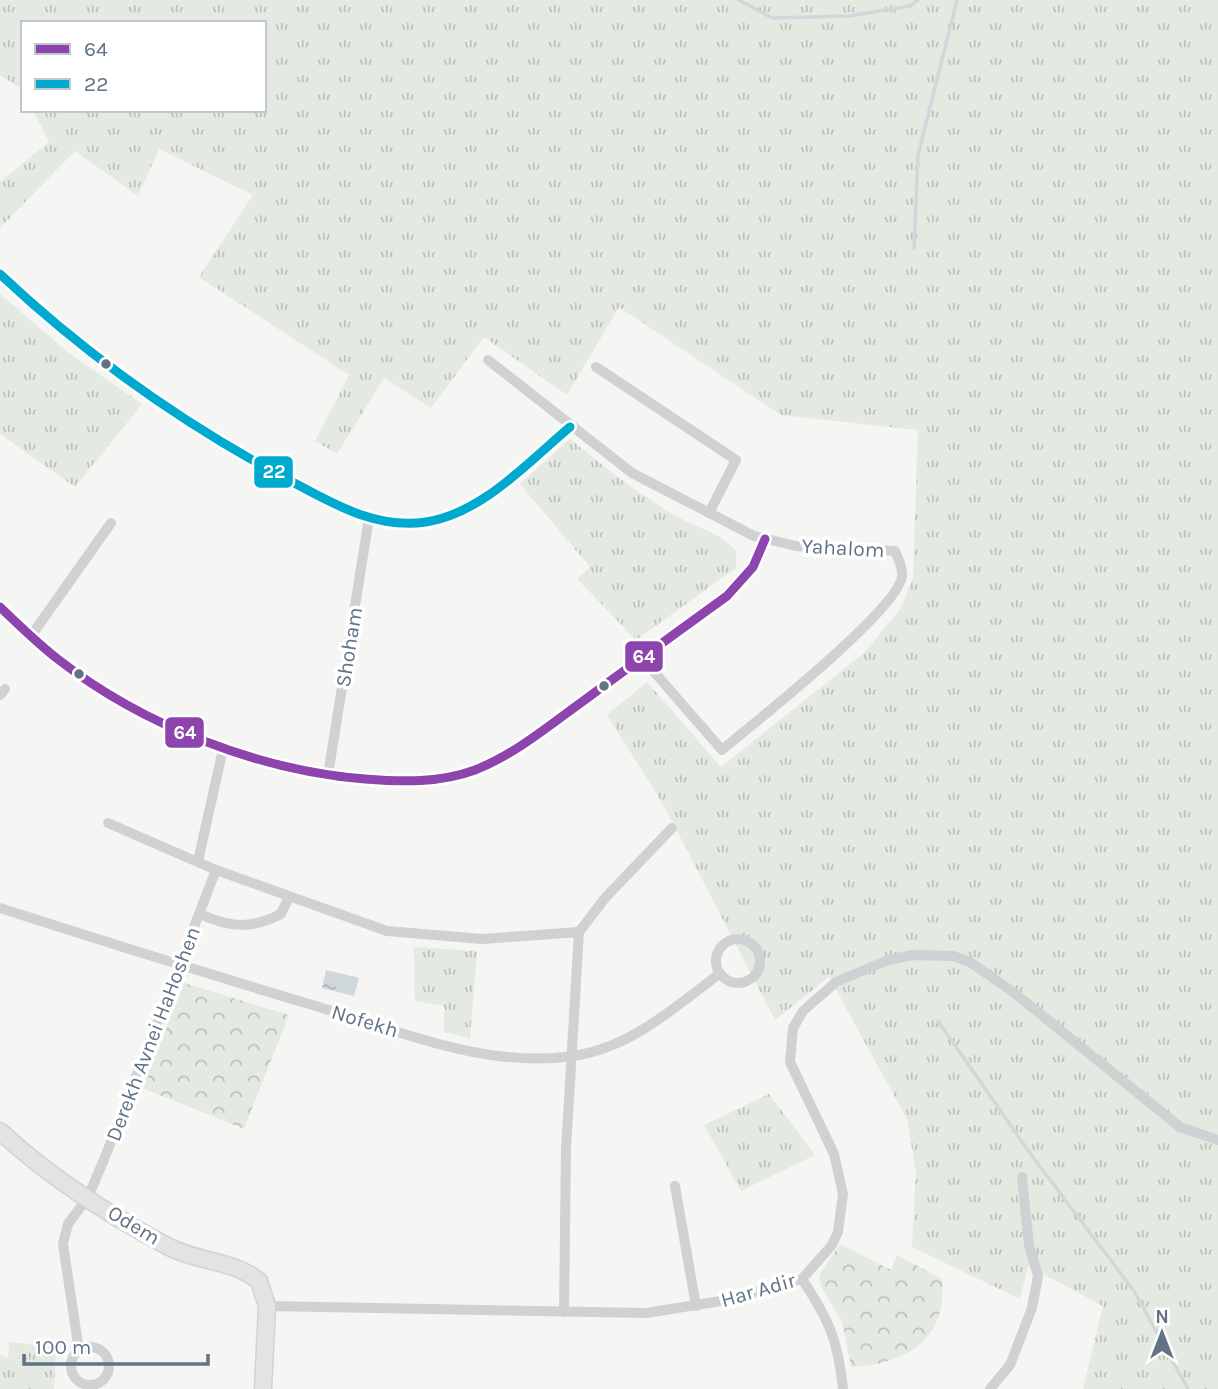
<svg xmlns="http://www.w3.org/2000/svg" width="1218" height="1389" viewBox="0 0 1218 1389" font-family="Karla,sans-serif">
<style>
.grass{fill:url(#grass-tufts)}
.park{fill:url(#park-crowns)}
.water{fill:url(#water-ripples)}
.lines{fill:none;stroke-linecap:round;stroke-linejoin:round}
.stream{stroke:#d1d8db;stroke-width:3.5}
.secondary-casing{stroke:#d1d3d4;stroke-width:19}
.street{stroke:#d0d1d2;stroke-width:10}
.secondary{stroke:#e2e3e4;stroke-width:16}
.bus-1-casing{stroke:#fff;stroke-width:14}
.bus-2-casing{stroke:#fff;stroke-width:14}
.bus-1{stroke:#8e44ad;stroke-width:9}
.bus-2{stroke:#00a9ce;stroke-width:9}
.bus-dot{fill:#627386;stroke:#fff;stroke-width:2.5}
.labels{text-anchor:middle;dominant-baseline:central;stroke-width:7;stroke-linejoin:round;paint-order:stroke}
.street-label{font-size:21px;fill:#627386;stroke:#fff}
.line-badge{stroke:#fff;stroke-width:2.5}
.badge-label{font-size:19px;text-anchor:middle;font-weight:bold;fill:#fff}
</style>
<defs>
<pattern id="grass-tufts" width="24" height="20" patternUnits="userSpaceOnUse" patternTransform="scale(1.75)"><rect width="24" height="20" fill="#e4e9e1"/><path d="M3 7l-1-3M5 7V3M7 7l1-3M15 17l-1-3M17 17v-4M19 17l1-3" fill="none" stroke="#bcc1bc"/></pattern>
<pattern id="park-crowns" width="20" height="18" patternUnits="userSpaceOnUse" patternTransform="scale(1.75)"><rect width="20" height="18" fill="#e4e9e1"/><path d="M2 6a3 3 0 1 1 6 0M12 15a3 3 0 1 1 6 0" fill="none" stroke="#bcc1bc"/></pattern>
<pattern id="water-ripples" width="26" height="14" patternUnits="userSpaceOnUse" patternTransform="scale(1.75)"><rect width="26" height="14" fill="#d1d8db"/><path d="M2 4q2-2 4 0t4 0M15 11q2-2 4 0t4 0" fill="none" stroke="#adb4b7"/></pattern>
</defs>
<rect width="100%" height="100%" fill="#f5f5f3"/>
<g class="grass">
<polygon points="0,0 1218,0 1218,1389 1083,1389 1103,1306 1028,1266 1020,1299 912,1247 916,1172 907,1119 829,977 775,1020 663,804 607,715 647,682 721,767 864,653 901,608 913,578 918,430 781,415 619,307 567,395 484,337 431,408 384,378 337,454 315,441 349,375 199,277 253,195 159,149 138,196 75,151 0,228 0,182 49,142 33,110 264,110 264,23 23,23 23,90 0,75"/>
<polygon points="0,294 69,353 142,404 75,487 0,434"/>
<path d="M570 439C603 466 635 491 671 513 693 527 719 531 736 551V568L636 640 577 579 590 567 520 484Z"/>
<polygon points="414,947 477,951 470,1038 444,1032 444,1006 415,1001"/>
<polygon points="769,1094 815,1155 741,1191 704,1125"/>
<polygon points="9,1342 56,1347 54,1389 0,1389 0,1355 8,1358"/>
</g>
<g class="park">
<polygon points="184,983 289,1015 244,1129 142,1088"/>
<path d="M840 1244 891 1270 897 1255 942 1279C948 1340 906 1364 851 1367L842 1321 822 1289 819 1276Z"/>
</g>
<polygon class="water" points="326,970 359,978 354,996 322,988"/>
<g class="lines">
<g class="stream">
<polyline points="739,0 772,18 849,16 910,6 918,0"/>
<polyline points="914,249 918,155 957,0"/>
<polyline points="938,1021 1032,1156 1134,1291 1188,1389"/>
</g>
<defs>
<path id="secondary" d="M0 1131C49 1177 109 1215 169 1247 198 1262 233 1260 259 1281L267 1306 263 1389"/>
</defs>
<use href="#secondary" class="secondary-casing"/>
<g class="street">
<path d="M0 274C86 355 179 421 283 477 329 501 373 530 426 522 483 513 528 462 570 427"/>
<path d="M488 360 632 473 754 536 796 546 895 551C898 558 903 568 902 576 899 609 754 723 722 750L642 658"/>
<polyline points="596,367 736,460 709,513"/>
<path d="M0 607C19 625 38 644 59 660 142 725 260 771 365 779 402 782 440 783 475 770 516 754 551 724 586 699 633 664 680 630 727 596L753 567 765 539"/>
<polyline points="31,636 111,523"/>
<polyline points="0,695 5,689"/>
<polyline points="328,775 369,518"/>
<polyline points="108,823 216,870 387,931 482,939 579,932"/>
<polyline points="198,861 223,749"/>
<path d="M0 908C106 942 212 975 319 1007 398 1031 488 1069 573 1056 630 1048 674 1008 719 974"/>
<path d="M200 914C230 928 252 929 281 914L289 897"/>
<circle cx="738" cy="961" r="22"/>
<polyline points="675,1186 696,1306"/>
<path d="M802 1279C829 1320 838 1340 843 1389"/>
<polyline points="267,1306 646,1313 727,1300 802,1279 832,1245 838,1232 843,1194 834,1154 790,1062 793,1028 803,1011 836,982 888,960 913,955 953,956 970,962 1013,992 1180,1127 1218,1140"/>
<polyline points="564,1312 566,1149 579,932 605,898 672,828"/>
<circle cx="90" cy="1366" r="19"/>
<polyline points="79,1351 63,1244 68,1224 88,1197 105,1157 216,870"/>
<polyline points="990,1389 1010,1365 1032,1308 1038,1276 1029,1245 1022,1177"/>
</g>
<use href="#secondary" class="secondary"/>
<defs>
<path id="bus-1" d="M0 607C19 625 38 644 59 660 142 725 260 771 365 779 402 782 440 783 475 770 516 754 551 724 586 699 633 664 680 630 727 596L753 567 765 539"/>
<path id="bus-2" d="M0 274C86 355 179 421 283 477 329 501 373 530 426 522 483 513 528 462 570 427"/>
</defs>
<use href="#bus-1" class="bus-1-casing"/>
<use href="#bus-2" class="bus-2-casing"/>
<use href="#bus-1" class="bus-1"/>
<use href="#bus-2" class="bus-2"/>
</g>
<g class="bus-dot">
<circle cx="106" cy="364" r="6"/>
<circle cx="79" cy="674" r="6"/>
<circle cx="604" cy="686" r="6"/>
</g>
<g class="labels">
<g class="street-label">
<text transform="translate(843 548) rotate(3)">Yahalom</text>
<text transform="translate(349 647) rotate(-81)">Shoham</text>
<text transform="translate(365 1021) rotate(17)">Nofekh</text>
<text transform="translate(153 1034) rotate(-69)">Derekh Avnei HaHoshen</text>
<text transform="translate(134 1225) rotate(31)">Odem</text>
<text transform="translate(758 1290) rotate(-16)">Har Adir</text>
</g>
</g>
<g class="line-badge">
<rect x="253" y="455" width="41" height="34" rx="7" fill="#00a9ce"/>
<rect x="624" y="640" width="40" height="33" rx="7" fill="#8e44ad"/>
<rect x="164" y="716" width="41" height="33" rx="7" fill="#8e44ad"/>
</g>
<g class="badge-label">
<text x="274" y="478">22</text>
<text x="644" y="663">64</text>
<text x="185" y="739">64</text>
</g>
<rect x="21" y="21" width="245" height="91" fill="#ffffff" stroke="#c0c7cf" stroke-width="2"/>
<rect x="35" y="44" width="35" height="10" fill="#8e44ad" stroke="#c0c7cf" stroke-width="2"/>
<text x="84" y="56" font-size="21" fill="#627386">64</text>
<rect x="35" y="79" width="35" height="10" fill="#00a9ce" stroke="#c0c7cf" stroke-width="2"/>
<text x="84" y="91" font-size="21" fill="#627386">22</text>
<g transform="translate(1162 1333)" stroke="#ffffff" stroke-width="5" paint-order="stroke">
<path d="M0-5L12 26L0 18L-12 26Z" fill="#627386"/>
<text y="-10" font-size="19" font-weight="bold" text-anchor="middle" fill="#627386">N</text>
</g>
<path d="M24 1354v10h184v-10" fill="none" stroke="#627386" stroke-width="3.5"/>
<text x="35" y="1354" font-size="21" fill="#627386" stroke="#ffffff" stroke-width="5" paint-order="stroke">100 m</text>
</svg>
